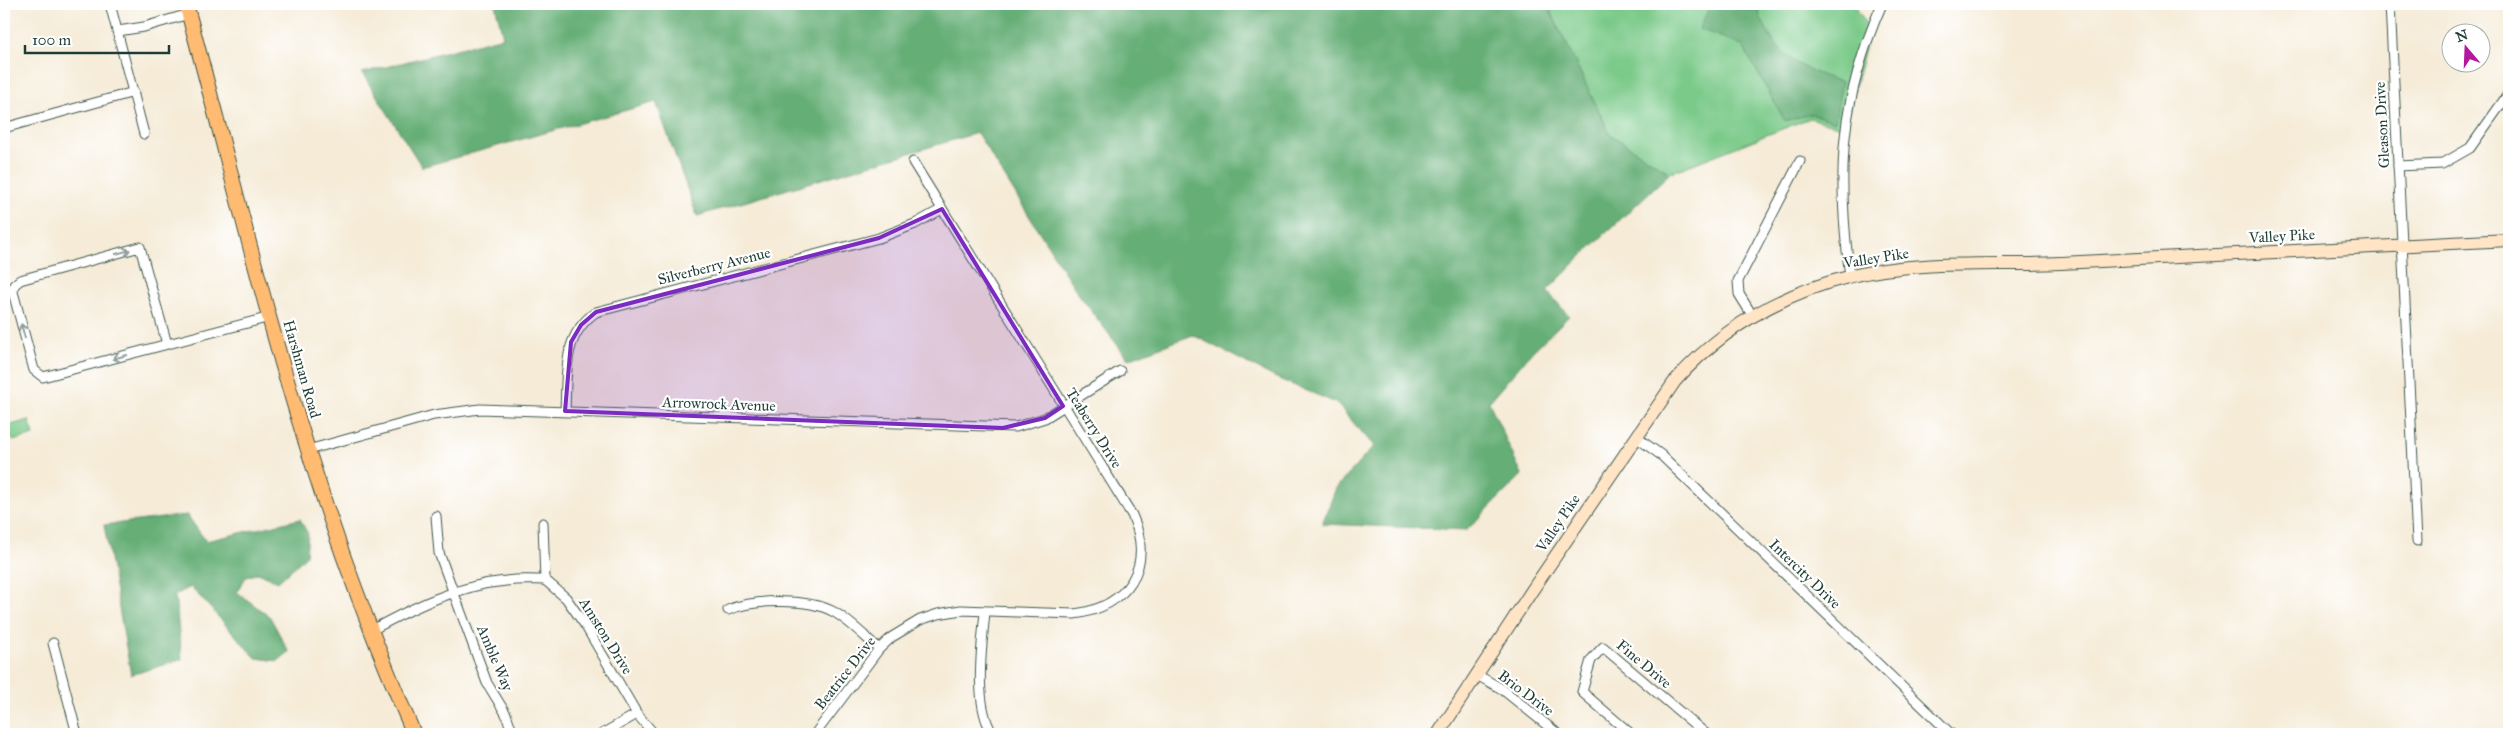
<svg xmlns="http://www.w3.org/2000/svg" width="2513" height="738" viewBox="0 0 2513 738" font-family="'IM FELL Great Primer',serif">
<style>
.green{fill:#7cca8a;stroke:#4e845f}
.forest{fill:#65ae76;stroke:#427655}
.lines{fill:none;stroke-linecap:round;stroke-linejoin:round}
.street-casing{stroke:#3f574c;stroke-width:11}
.secondary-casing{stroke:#3f574c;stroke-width:14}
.primary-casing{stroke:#3f574c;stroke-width:16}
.street{stroke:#fff;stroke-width:9}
.secondary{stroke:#ffe4c6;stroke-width:12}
.primary{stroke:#ffbb71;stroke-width:14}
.oneway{stroke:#8f9e9a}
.marked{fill:#7b2cbf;fill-opacity:0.2;stroke:#7b2cbf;stroke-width:4;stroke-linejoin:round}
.labels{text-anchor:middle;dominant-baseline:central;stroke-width:4.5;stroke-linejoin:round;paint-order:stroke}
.street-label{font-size:15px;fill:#1f3d34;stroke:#fff}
</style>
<rect width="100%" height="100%" fill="#fff"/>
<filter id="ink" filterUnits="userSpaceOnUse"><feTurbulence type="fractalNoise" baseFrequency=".02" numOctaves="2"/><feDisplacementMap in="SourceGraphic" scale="10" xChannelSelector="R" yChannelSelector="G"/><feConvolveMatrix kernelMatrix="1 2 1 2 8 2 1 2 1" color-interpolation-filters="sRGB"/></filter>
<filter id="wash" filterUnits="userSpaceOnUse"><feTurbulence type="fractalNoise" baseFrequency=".0096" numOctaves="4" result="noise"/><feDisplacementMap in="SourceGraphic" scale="20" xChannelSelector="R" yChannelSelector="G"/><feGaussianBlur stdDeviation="1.12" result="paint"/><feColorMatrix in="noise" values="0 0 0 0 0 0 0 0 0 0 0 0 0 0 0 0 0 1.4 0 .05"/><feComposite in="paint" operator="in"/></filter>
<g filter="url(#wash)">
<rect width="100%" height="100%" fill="#f5ebd7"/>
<g class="green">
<polygon points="1547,4 1854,4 1870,30 1844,128 1810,118 1670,173 1610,134"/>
<polygon points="29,420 34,435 13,441 8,426"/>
</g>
<g class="forest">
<polygon points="495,4 1547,4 1610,134 1670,173 1590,248 1547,291 1569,316 1532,352 1489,402 1522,475 1467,530 1322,524 1336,488 1374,446 1336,403 1274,377 1193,335 1128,359 1077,292 977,133 697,216 656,102 422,167 362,73 503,37"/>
<path d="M1711 4H1758C1758 12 1761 19 1765 26 1779 59 1809 72 1842 82L1835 122 1811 114 1785 121 1742 45 1699 29Z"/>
<polygon points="187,515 206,541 300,519 308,534 306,556 278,582 258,573 246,577 237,592 270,617 289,652 278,661 256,658 191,587 175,595 182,659 131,675 104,525"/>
</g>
</g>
<g filter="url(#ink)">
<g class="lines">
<defs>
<g id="street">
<polyline points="110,4 144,134"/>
<polyline points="2390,4 2417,541"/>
<polyline points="118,31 144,27 189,14"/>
<polyline points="4,128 134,92"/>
<polyline points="2398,166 2442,164 2470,148 2509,93"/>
<path d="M1850 276C1836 173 1840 100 1882 4"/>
<polyline points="1752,315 1739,294 1738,281 1800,161"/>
<polyline points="167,344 140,247 20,280 14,285 13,292 34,370 43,377 270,317"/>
<path d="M565 411C567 374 562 335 596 312L879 238 915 224 942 209"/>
<polyline points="1636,437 1661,455 1951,734"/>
<polyline points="308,450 434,415 480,409 1016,427 1045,418 1120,371"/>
<polyline points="436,516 439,553 487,683 506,714 513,734"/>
<polyline points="543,523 545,580 566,598 585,625 637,714 654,734"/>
<path d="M728 610C754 599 809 598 834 612 850 621 864 636 879 649"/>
<path d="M985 612C982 646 973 705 993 734"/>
<path d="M370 631C412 608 458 585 506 581 519 579 532 580 545 580"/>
<polyline points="53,643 77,734"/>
<polyline points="1477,675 1502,689 1558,734"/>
<polyline points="602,734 637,714"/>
<path d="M815 734 879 649 892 637 920 620 938 614 961 610 1074 614C1128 607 1155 566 1132 515L913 162"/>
<polyline points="1631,734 1582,692 1591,660 1603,647 1706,734"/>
</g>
<path id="secondary" d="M1438 734 1533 589 1675 381C1723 327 1782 293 1852 276 1916 260 1994 266 2061 263 2210 255 2360 248 2509 240"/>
<path id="primary" d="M186 4C229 160 266 321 316 475 344 563 377 649 414 734"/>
</defs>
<use href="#street" class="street-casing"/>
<use href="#secondary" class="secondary-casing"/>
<use href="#primary" class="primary-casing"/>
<use href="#street" class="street"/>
<use href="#secondary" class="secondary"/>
<use href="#primary" class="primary"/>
</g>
<defs><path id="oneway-shaft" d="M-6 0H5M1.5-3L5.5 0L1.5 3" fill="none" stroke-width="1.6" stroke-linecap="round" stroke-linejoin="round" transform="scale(1.25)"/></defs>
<g class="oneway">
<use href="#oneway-shaft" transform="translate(123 252) rotate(-15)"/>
<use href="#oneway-shaft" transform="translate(23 331) rotate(-105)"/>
<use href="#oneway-shaft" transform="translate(120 357) rotate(165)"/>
</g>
</g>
<path class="marked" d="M942 209 1063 406 1045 418 1003 428 565 411 571 342 581 325 596 312 879 238Z"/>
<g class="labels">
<g class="street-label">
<text transform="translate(2382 125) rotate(-93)">Gleason Drive</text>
<text transform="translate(2282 236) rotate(-3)">Valley Pike</text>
<text transform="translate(1876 258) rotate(-9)">Valley Pike</text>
<text transform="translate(714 266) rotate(-14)">Silverberry Avenue</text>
<text transform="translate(302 369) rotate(74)">Harshman Road</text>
<text transform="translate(719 404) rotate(2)">Arrowrock Avenue</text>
<text transform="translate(1094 428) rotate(58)">Teaberry Drive</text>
<text transform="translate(1558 523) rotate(-56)">Valley Pike</text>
<text transform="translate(1805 574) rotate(44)">Intercity Drive</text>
<text transform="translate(606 636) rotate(58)">Amston Drive</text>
<text transform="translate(495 658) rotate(67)">Amble Way</text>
<text transform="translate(1644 664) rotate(40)">Fine Drive</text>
<text transform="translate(845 673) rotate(-52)">Beatrice Drive</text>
<text transform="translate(1526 693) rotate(37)">Brio Drive</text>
</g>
</g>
<rect width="2513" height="738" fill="none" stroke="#fff" stroke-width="20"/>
<g transform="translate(2466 48) rotate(341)"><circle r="24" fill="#ffffff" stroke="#a5b1ae"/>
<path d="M0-4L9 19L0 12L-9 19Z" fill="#b5179e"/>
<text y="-8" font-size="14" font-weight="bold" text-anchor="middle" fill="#1f3d34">N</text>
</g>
<path d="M25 45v8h144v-8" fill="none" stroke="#1f3d34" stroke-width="2.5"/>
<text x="32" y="45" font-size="15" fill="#1f3d34" stroke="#ffffff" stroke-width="4" paint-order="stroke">100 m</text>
</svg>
